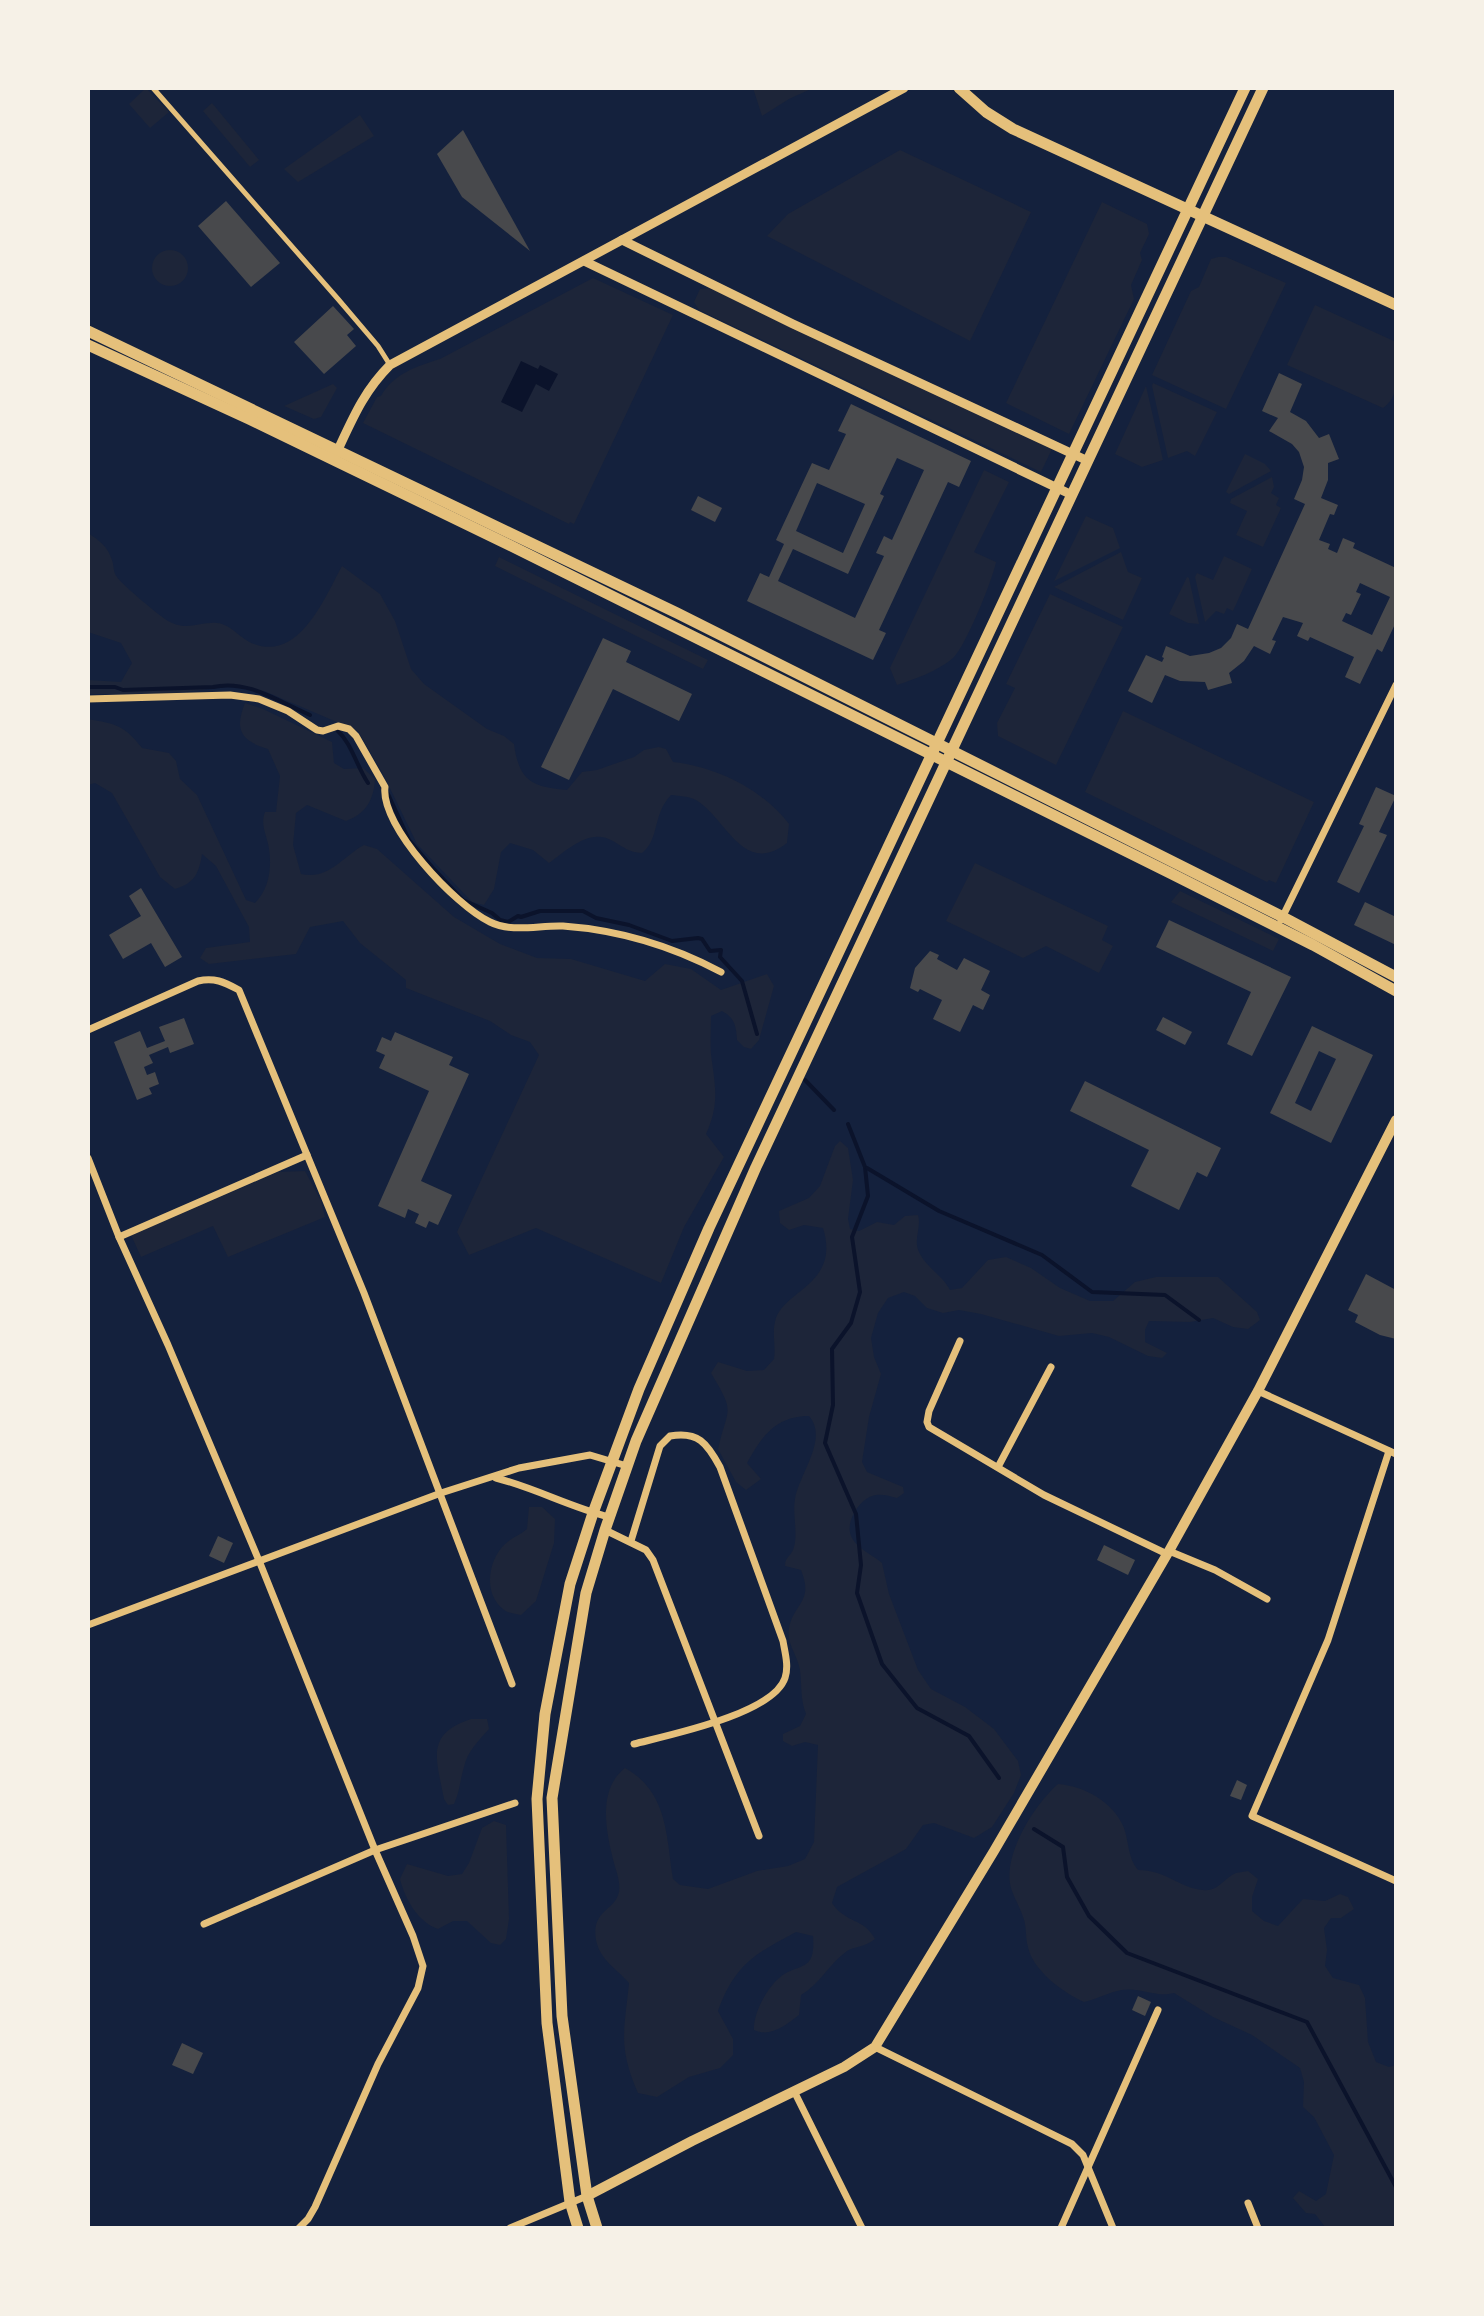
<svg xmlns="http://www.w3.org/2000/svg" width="1484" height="2316" viewBox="0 0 1484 2316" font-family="Lato,sans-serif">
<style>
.green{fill:#1d2539}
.water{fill:#0b132b}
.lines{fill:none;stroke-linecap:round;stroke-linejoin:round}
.stream{stroke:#0b132b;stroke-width:4}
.building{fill:#48494c;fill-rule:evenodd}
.pedestrian{stroke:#e5c07b;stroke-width:5}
.minor{stroke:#e5c07b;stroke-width:7}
.tertiary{stroke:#e5c07b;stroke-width:9}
.secondary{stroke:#e5c07b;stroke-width:10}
.primary{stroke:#e5c07b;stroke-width:11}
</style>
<rect width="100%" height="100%" fill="#14213d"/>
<g class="green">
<polygon points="146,88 169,112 150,128 129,104"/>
<polygon points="753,88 813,88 789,99 762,116"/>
<polygon points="212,103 259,160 250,167 203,111"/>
<polygon points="360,115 374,136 298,182 284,169"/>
<polygon points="900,150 1031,212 970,341 767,236 788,214"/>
<polygon points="1102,202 1147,224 1149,234 1140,253 1142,260 1131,285 1134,299 1069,434 1006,403"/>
<circle cx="170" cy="268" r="18"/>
<polygon points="1218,257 1226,257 1286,283 1226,409 1152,375 1191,291 1199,287 1211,259"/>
<path d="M593 278 673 315 574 524 570 522 569 524 363 423 377 397 381 396C393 374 417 366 440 359Z"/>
<polygon points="709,288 1052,449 1041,472 699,310 694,302 700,289"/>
<path d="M1315 305 1396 342C1396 364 1403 395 1383 408L1287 365Z"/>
<polygon points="1153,383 1217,412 1195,456 1187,451 1168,458 1152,386"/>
<polygon points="333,384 337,388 321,417 314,419 284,406"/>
<polygon points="1146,386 1163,460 1142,467 1115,454"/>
<polygon points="1245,454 1265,464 1271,471 1229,494 1226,492"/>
<path d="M984 470 1009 482 974 552 996 562C993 579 965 648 953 658 938 671 915 679 897 685L890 668Z"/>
<polygon points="1272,477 1274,487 1271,493 1279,498 1276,505 1281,508 1263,547 1236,535 1247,511 1230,503 1231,499"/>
<polygon points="1086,516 1113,528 1120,548 1054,581"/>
<path d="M88 533C99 540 108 547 112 560 114 565 113 573 117 577 122 585 160 616 168 621 173 624 181 626 186 626 196 626 207 622 217 623 231 624 240 639 254 644 300 661 325 597 342 566L380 594 395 621 411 669 424 684 487 729 504 736 514 744C519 781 532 787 567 790L582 772 597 770 634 757 644 750 659 747 666 749 673 762C717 767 762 789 789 824L787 843C743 877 727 819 696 800 689 796 679 796 671 795 652 815 660 839 642 853 628 852 625 848 613 841 590 827 567 850 549 863L533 850 510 843 501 852 494 889 484 905 472 902 417 844 383 774 358 731 264 691 231 686 169 694H88V680L121 682 132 663 121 643 88 632Z"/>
<polygon points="1121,552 1128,572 1142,578 1123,620 1054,587"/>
<polygon points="1224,556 1252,569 1233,611 1227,608 1224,614 1216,611 1205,622 1195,577 1197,573 1213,580"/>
<polygon points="499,557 708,660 703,669 495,566"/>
<polygon points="1187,577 1189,578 1199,624 1188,623 1169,614"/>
<polygon points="1050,594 1123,627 1056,765 998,736 997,723 1015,688 1006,684"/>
<path d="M245 703 263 709 332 742 334 763 344 769 363 768 375 779C374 799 366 814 346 821L307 805 296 813 293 845 301 874C329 880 342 857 364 845L377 849 454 917 500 944 537 958 571 959 645 981 665 964 691 969 721 990 767 974 774 986 759 1040 751 1049 744 1047 737 1040C736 1026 735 1018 722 1011L711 1016C711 1028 710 1041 711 1054 715 1086 720 1103 706 1134L724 1157 684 1227 661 1283 536 1228 469 1255 457 1232 539 1055 530 1042 511 1035 490 1021 406 988V980L360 943 343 921 310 927 296 954 209 964 200 958 206 948 250 942 249 927 216 866 202 854C199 873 195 883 175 889L160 877 112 793 95 783 88 785V719C116 724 124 725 142 748L169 753 176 761 180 779 197 795 246 900 255 903C269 889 272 868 269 849 267 835 260 826 265 812H276L280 776 268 749C241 741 234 730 245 703Z"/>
<polygon points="1123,711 1314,802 1276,883 1269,880 1267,882 1085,792"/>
<polygon points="975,863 1108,926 1102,940 1113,946 1099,973 1046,946 1023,958 946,921"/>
<polygon points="1180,891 1279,939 1273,951 1171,902"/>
<path d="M840 1141 848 1148 853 1180 848 1219 850 1229 859 1231 877 1222 894 1225 905 1216 918 1215C922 1228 912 1241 920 1254 927 1268 942 1275 950 1290L962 1288 988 1260 1006 1257 1031 1268 1060 1288 1090 1301H1113L1135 1282 1156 1277H1218L1257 1312 1260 1320 1248 1329 1233 1327 1213 1318 1190 1322 1149 1321 1145 1330V1342L1167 1353 1162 1358 1148 1356 1109 1337 1092 1333 1059 1336 981 1314 959 1310 943 1313 927 1308 915 1296 904 1292 888 1298 878 1313 871 1338 874 1357 881 1374 869 1417 862 1462 867 1472 903 1487 904 1493 897 1498C889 1496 880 1493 872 1496 858 1501 844 1524 852 1538 857 1548 874 1556 882 1563L889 1594 918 1670 931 1689 965 1707 994 1729 1018 1761 1021 1775 1014 1793 992 1827 974 1838 934 1823 923 1825 906 1849 837 1887 832 1903C845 1923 864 1918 875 1939 863 1948 855 1946 847 1951 829 1964 820 1984 801 1995L799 2015C786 2025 770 2038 754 2030 753 2014 766 1990 778 1979 798 1961 816 1975 813 1936L796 1932C755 1954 735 1964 718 2011L733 2039V2055L720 2068 689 2077 657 2097 638 2093C618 2046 624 2033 629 1983 616 1968 600 1960 596 1940 591 1910 615 1911 619 1892 621 1880 614 1866 612 1855 605 1826 599 1788 625 1768 668 1792 666 1835 673 1879L680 1885 708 1889 757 1871 788 1866 805 1859 814 1842 818 1745 805 1742 792 1746 783 1741V1734L800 1726 806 1714C800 1698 802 1686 800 1670 798 1656 786 1643 789 1628 794 1603 814 1602 801 1570L785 1566C785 1557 790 1557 793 1550 799 1535 792 1514 795 1499 799 1474 829 1439 809 1416 776 1416 762 1436 747 1463L761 1479 746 1490 736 1482 718 1449C728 1405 736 1415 711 1373L718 1362 747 1371 764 1370 774 1359C776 1347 772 1333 775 1322 781 1290 841 1286 823 1228L804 1225 789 1230 780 1223 779 1211 809 1198 820 1186 835 1146Z"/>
<polygon points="305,1171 321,1201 325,1217 228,1257 213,1226 141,1257 131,1235 278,1172"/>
<path d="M529 1507H542L555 1519 554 1543 536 1601 521 1615C516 1614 507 1613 503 1609 483 1593 488 1560 505 1544 511 1538 520 1535 527 1529Z"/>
<path d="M471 1719H487L489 1729C479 1740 467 1752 464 1767 460 1780 460 1791 454 1804L448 1805 444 1799C437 1761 424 1734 471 1719Z"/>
<path d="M1058 1784C1084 1786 1114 1802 1124 1828 1129 1842 1128 1859 1138 1870 1166 1870 1179 1888 1203 1890 1218 1892 1224 1878 1236 1873 1240 1872 1244 1872 1248 1871L1258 1879 1252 1897V1911L1264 1921 1278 1926 1303 1899 1325 1901 1340 1894 1348 1897 1354 1909 1341 1918H1331L1324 1928 1327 1950 1325 1966 1333 1978 1359 1985 1365 1998 1368 2042 1376 2062 1389 2067 1396 2065V2228H1326L1315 2214 1306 2213 1293 2198 1299 2191 1316 2201 1326 2194 1334 2155 1314 2117 1303 2107 1304 2082 1300 2068 1252 2035 1213 2017 1174 1993C1157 1998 1140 1987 1122 1990 1109 1992 1097 1999 1084 2002 1064 1993 1033 1971 1028 1947 1025 1937 1027 1926 1023 1917 1020 1907 1014 1898 1011 1888 1002 1856 1034 1805 1058 1784Z"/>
<path d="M494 1821 506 1825 509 1919 506 1939 500 1945 491 1943 467 1921H453L438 1929C418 1922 405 1899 400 1879L407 1864 448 1876 462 1874 469 1863 482 1828Z"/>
</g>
<polygon class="water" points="521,361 538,369 540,365 558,374 549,391 536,384 522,412 501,402"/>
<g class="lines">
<g class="stream">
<path d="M88 687H115L123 690 213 687C248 679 279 702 310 715"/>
<path d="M337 730C352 744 356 765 368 783"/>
<polyline points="388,794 409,840 433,868 463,900 492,913 500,920 508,922 518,916 521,917 540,911 583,911 596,918 629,925 672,941 698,938 702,939 710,951 721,950 720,957 742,981 757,1034"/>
<polyline points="805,1080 834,1110"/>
<polyline points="848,1124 865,1167 868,1196 852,1237 860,1292 851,1323 832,1349 833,1405 825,1443 856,1514 861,1565 857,1593 882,1664 917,1708 969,1736 999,1778"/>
<polyline points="867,1168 939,1211 1042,1255 1092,1292 1165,1295 1199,1320"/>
<polyline points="1034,1829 1063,1847 1067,1877 1089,1916 1127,1953 1307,2022 1396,2187"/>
</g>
</g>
<g class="building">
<polygon points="463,130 530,251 462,197 437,154"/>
<polygon points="226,201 280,263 251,287 198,226"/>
<polygon points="333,306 354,329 347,335 356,346 324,374 294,342"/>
<path d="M1279 373 1302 384 1290 412 1306 421 1319 438 1329 434 1339 459 1328 463V480L1321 498 1338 505 1334 515 1330 514 1319 540 1330 544 1328 549 1337 553 1343 538 1355 543 1353 548 1396 568V622L1382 652 1377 649 1360 684 1345 677 1354 657 1310 637 1308 641 1297 636 1303 623 1283 617 1272 640 1276 641 1270 654 1254 646 1244 661 1229 673 1232 683 1208 690 1205 682 1180 681 1165 675 1152 703 1128 691 1146 655 1162 662 1164 658 1162 657 1166 646 1190 656 1209 653 1221 648 1231 638 1237 624 1248 629 1305 504 1294 499 1302 480 1304 467 1299 452 1292 444 1269 431 1278 418 1262 411ZM1360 583 1390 597 1372 635 1342 621 1346 613 1351 615 1361 594 1356 592Z"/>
<path d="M851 404 971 461 959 487 948 482 879 630 886 633 873 660 747 601 760 573 769 577 784 544 776 540 812 463 829 470 846 434 838 431ZM897 458 924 470 892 540 884 536 876 553 884 556 855 618 778 581 793 549 848 574 884 496 880 494ZM817 483 865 504 843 553 796 531Z"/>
<polygon points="698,496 722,508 715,522 691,510"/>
<polygon points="603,638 631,651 626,662 692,694 679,721 613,689 569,780 541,767"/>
<polygon points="1376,787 1396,796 1379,832 1387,835 1359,893 1337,882 1364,826 1359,824"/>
<polygon points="141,888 182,957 165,967 151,943 123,959 109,935 141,916 129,896"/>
<polygon points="1365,902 1396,917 1396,945 1354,925"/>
<polygon points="1169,920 1291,977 1252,1056 1227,1044 1251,992 1156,947"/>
<polygon points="930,951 939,955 937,959 957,970 964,958 990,971 981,990 990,995 983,1010 973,1005 960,1032 933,1019 942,1000 920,989 918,992 910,988 915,968"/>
<polygon points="1163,1017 1192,1032 1185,1045 1156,1030"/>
<polygon points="184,1018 194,1044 170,1053 168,1047 149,1055 153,1063 144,1067 147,1075 155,1072 159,1084 149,1088 152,1094 137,1100 114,1042 140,1031 147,1048 165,1041 159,1027"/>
<path d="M1312 1026 1373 1055 1331 1143 1270 1113ZM1319 1051 1336 1059 1311 1111 1295 1103Z"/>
<polygon points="395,1032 453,1057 449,1065 469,1074 421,1181 452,1195 438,1225 429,1221 426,1228 415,1223 419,1214 408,1209 405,1218 378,1206 429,1091 379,1068 385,1055 376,1051 382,1037 391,1041"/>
<polygon points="1085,1081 1221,1148 1207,1177 1197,1172 1179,1210 1131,1186 1149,1150 1070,1111"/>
<polygon points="1366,1274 1396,1290 1396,1339 1380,1335 1355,1322 1358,1315 1348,1310"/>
<polygon points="218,1536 233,1543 224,1563 209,1556"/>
<polygon points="1104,1545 1135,1560 1128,1575 1097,1560"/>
<polygon points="1237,1780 1247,1785 1241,1800 1230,1796"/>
<polygon points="1138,1996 1151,2002 1145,2016 1132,2010"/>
<polygon points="182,2043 203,2053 193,2074 172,2065"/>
</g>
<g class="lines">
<polyline class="pedestrian" points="153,88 338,299 378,346 390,365"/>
<g class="minor">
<path d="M88 699 230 695 259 699 288 711 317 730 323 731 338 726 349 729 356 736 385 787C380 826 456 906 490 922 512 933 539 925 563 926 618 930 672 946 721 972"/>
<polyline points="1281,920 1396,685"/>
<path d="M88 1030 198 981C214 977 224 982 239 990L364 1293 512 1684"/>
<polyline points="88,1158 119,1237 168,1345 260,1563 375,1850 413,1936 423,1966 418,1988 378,2064 315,2207 308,2219 299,2228"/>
<polyline points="119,1237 307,1155"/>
<polyline points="960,1341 929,1411 927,1422 929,1427 1044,1495 1167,1554"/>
<polyline points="1258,1391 1396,1454"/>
<polyline points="1389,1451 1328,1640 1252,1816 1396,1881"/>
<polyline points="998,1467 1051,1367"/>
<path d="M496 1478C535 1488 570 1507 609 1517"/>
<polyline points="605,1530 646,1550 653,1560 759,1836"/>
<path d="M631 1541 660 1446 670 1436C698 1431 707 1443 720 1467L783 1641C785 1653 789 1666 785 1678 773 1714 669 1735 634 1744"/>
<polyline points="1169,1551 1215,1570 1267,1599"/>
<polyline points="88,1625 441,1493 519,1468 590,1455 627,1466"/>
<polyline points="204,1924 375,1850 515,1803"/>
<polyline points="875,2047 1072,2144 1083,2155 1113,2228"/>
<polyline points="794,2091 862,2228"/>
<polyline points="1248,2203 1258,2228"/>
<polyline points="510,2228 587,2196"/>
<polyline points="1061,2228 1158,2010"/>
</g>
<g class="tertiary">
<polyline points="622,240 793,324 1088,461"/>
<polyline points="584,261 1072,495"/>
<path d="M336 454C352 420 363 392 390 365L904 88"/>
</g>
<polyline class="secondary" points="587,2196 692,2141 844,2067 875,2047 994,1851 1169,1551 1258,1391 1396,1120"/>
<g class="primary">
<polyline points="959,88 986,112 1013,129 1396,305"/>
<polyline points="88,331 677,613 1283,917 1396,977"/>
<polyline points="88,345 249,419 501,541 1170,873 1313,945 1396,991"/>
<polyline points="578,2228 570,2202 547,2023 537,1799 545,1714 570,1584 593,1513 639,1389 709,1228 1245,88"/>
<polyline points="597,2228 587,2196 562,2016 552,1798 586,1593 605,1530 636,1441 756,1167 1263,88"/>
</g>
</g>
<rect width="1484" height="2316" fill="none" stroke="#f6f1e7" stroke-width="180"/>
</svg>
